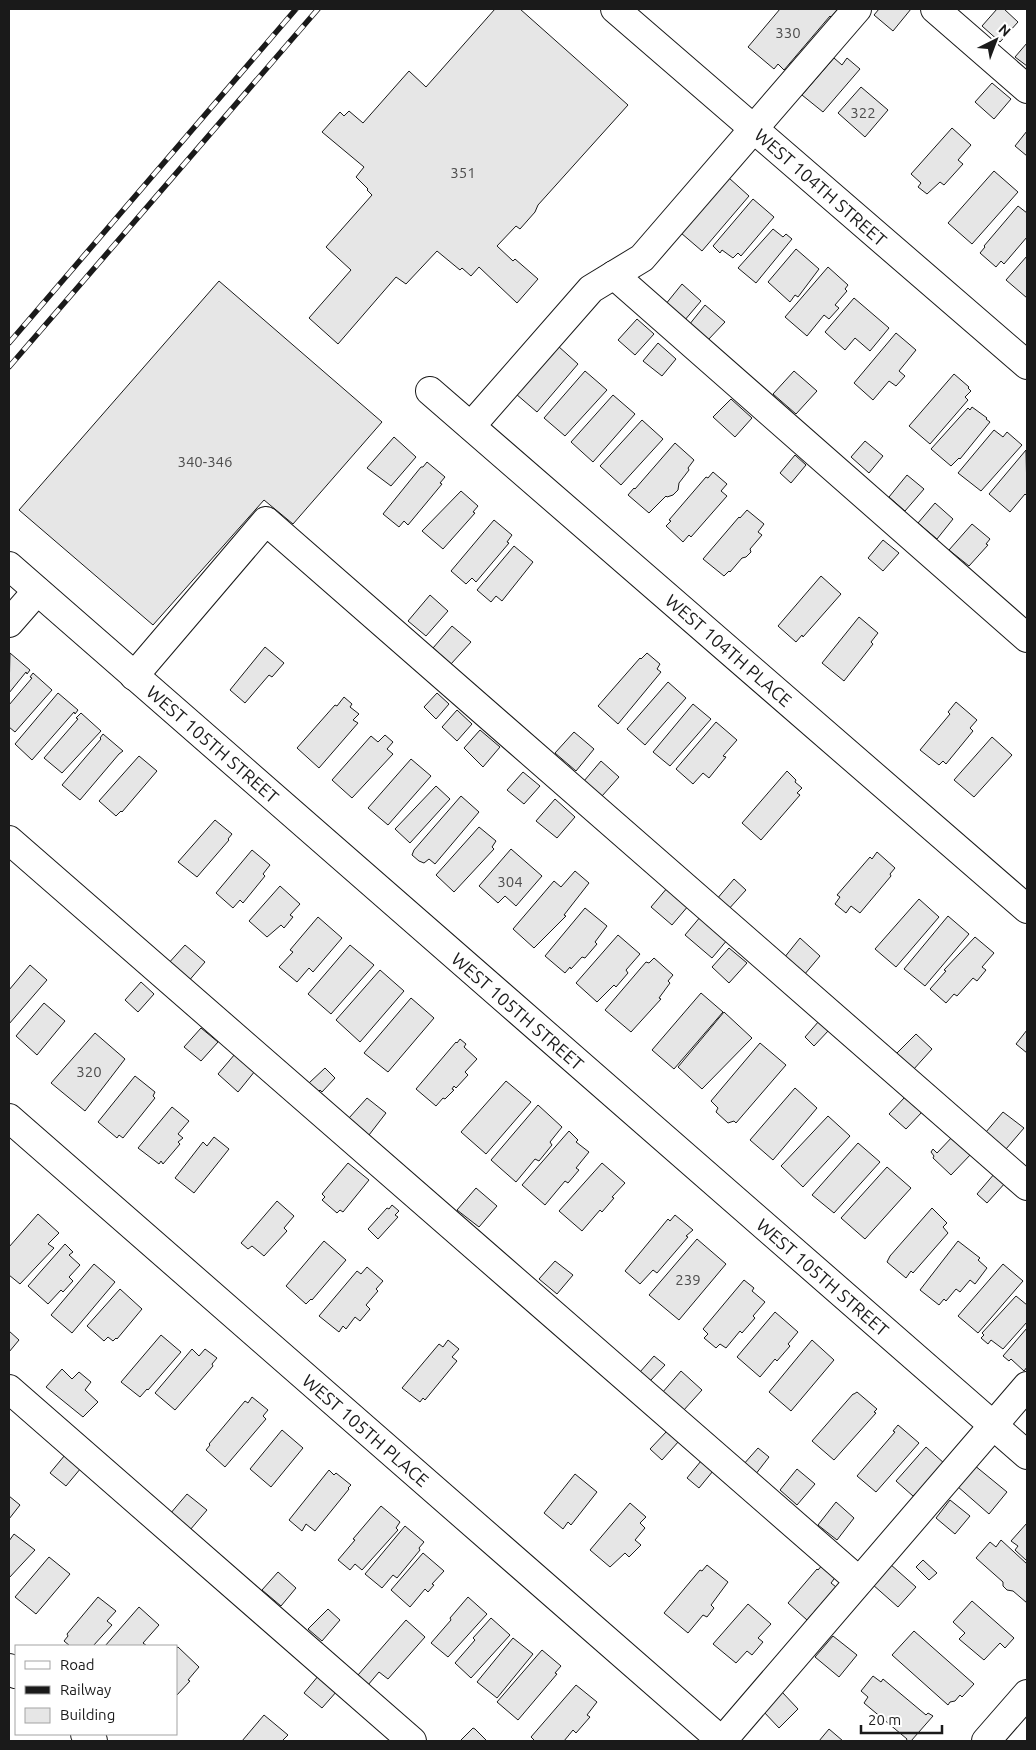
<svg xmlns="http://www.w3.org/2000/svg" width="1036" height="1750" viewBox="0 0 1036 1750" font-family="Ubuntu,sans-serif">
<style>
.building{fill:#e6e6e6;stroke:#1a1a1a}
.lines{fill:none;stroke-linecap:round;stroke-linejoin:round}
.minor-casing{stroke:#1a1a1a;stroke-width:30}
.minor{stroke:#fff;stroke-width:28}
.rail-casing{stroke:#1a1a1a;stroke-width:5.5}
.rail{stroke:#fff;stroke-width:4;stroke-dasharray:11;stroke-linecap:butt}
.labels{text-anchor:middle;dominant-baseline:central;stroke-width:4;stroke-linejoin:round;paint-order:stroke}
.number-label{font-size:15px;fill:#4d4d4d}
.street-label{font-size:18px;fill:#1a1a1a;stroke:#fff}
</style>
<rect width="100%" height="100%" fill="#fff"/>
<g class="building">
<polygon points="495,9 520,9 628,105 538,205 535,212 520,229 516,226 497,246 513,261 515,259 538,279 517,303 479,267 471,276 462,268 460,270 437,251 406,284 396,277 338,344 309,318 351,270 326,247 372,195 367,190 368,189 356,177 364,167 322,132 340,112 344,116 349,111 363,123 409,71 426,87"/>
<polygon points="780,9 838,9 831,17 830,16 784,70 778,64 774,69 748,47"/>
<polygon points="879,9 911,9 893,31 874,15"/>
<polygon points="997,9 1004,9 1018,22 1000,42 982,26"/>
<polygon points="1027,43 1027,66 1015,57"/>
<polygon points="834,58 842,65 847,58 860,69 823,112 802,95"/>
<polygon points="992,83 1011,99 994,119 975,102"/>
<polygon points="861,87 888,110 865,137 838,113"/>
<polygon points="952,128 971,145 958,160 963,164 944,185 940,182 927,194 918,187 921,183 911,174"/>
<polygon points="1027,131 1027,156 1015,146"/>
<polygon points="994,171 1018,192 972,244 948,223"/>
<polygon points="729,178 749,196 702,251 681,233"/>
<polygon points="753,199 774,217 741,256 738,253 733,258 722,250 720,253 713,246"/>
<polygon points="1018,206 1027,213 1027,237 1004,264 1001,261 996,267 980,253 985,247 984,246"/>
<polygon points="773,229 783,237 786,234 792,239 756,283 738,268"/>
<polygon points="796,249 819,269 798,297 795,295 790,302 768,282"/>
<polygon points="1027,256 1027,298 1006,280"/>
<polygon points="828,267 848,285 845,289 847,291 835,305 839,308 829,319 824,315 807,336 785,317"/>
<polygon points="219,281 382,422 293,524 264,500 153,625 19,510"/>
<polygon points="682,284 701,301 684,321 665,305"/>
<polygon points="854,298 889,328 870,351 855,338 845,350 825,332"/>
<polygon points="705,305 725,322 707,341 689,325"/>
<polygon points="637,319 654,334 635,355 618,340"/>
<polygon points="896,333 916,350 899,371 905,376 896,386 889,381 873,400 854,383"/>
<polygon points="658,343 676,359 662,376 643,361"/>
<polygon points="558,346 578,364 537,412 516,394"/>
<polygon points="585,371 607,390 565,436 544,418"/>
<polygon points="794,371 817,391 796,414 773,394"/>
<polygon points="954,374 969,387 968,388 971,391 965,397 968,400 930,444 909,426"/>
<polygon points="613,395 635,414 593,462 571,442"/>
<polygon points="731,399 752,418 735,437 713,417"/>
<polygon points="972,407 987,418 986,419 990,422 960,459 959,458 951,466 931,449 968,408 970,410"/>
<polygon points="642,420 663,439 621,485 600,466"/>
<polygon points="994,430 1003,437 1007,432 1022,445 981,491 958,473"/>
<polygon points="394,437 416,457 391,486 367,468"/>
<polygon points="865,441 883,456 869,473 851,457"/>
<polygon points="675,443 694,460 688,468 689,470 679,483 678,490 673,495 667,497 666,496 649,513 628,495 634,488 635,489"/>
<polygon points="1026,450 1027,496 1025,494 1010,512 989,494"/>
<polygon points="795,455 806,465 791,483 780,473"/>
<polygon points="427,462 445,477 440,483 442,484 408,525 404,521 399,527 383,514 421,467 423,467"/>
<polygon points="713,472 727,484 721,491 727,496 691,537 689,535 683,542 666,526 671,521 669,520 706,477 708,478"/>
<polygon points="907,475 924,489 905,511 889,497"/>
<polygon points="461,491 478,506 473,512 475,513 443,549 422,531"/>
<polygon points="935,503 953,519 937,539 918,523"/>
<polygon points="747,510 764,524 758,532 762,535 750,549 751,552 746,557 742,558 730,572 729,571 724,576 703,559 739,517 740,518"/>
<polygon points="494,520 512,535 507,542 509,543 476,582 472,578 466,584 451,571"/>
<polygon points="972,524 990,539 986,544 988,545 969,566 949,550"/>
<polygon points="883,540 899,553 883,571 868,558"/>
<polygon points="514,546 533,562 502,601 496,596 491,602 477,590"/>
<polygon points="821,576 841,594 803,637 802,635 796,642 778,626"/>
<polygon points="430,595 448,611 426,636 408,621"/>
<polygon points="859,617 878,633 871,642 873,644 844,681 822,663"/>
<polygon points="452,626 471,642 451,664 433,648"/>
<polygon points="265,647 284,663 272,677 269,675 245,703 230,690"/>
<polygon points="10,653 30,670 27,674 26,672 9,693"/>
<polygon points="647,653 660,664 657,669 661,672 618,724 598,706 640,658 641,659"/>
<polygon points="33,673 52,690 15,732 9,727 9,705 32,678 30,677"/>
<polygon points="668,682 686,698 645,745 627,729"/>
<polygon points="58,693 78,710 75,714 74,712 32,760 15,744"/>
<polygon points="437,693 449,704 436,719 424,707"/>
<polygon points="344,697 352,704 350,707 359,714 353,720 358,723 319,768 297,748 335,705 337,706"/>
<polygon points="956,702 977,720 970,728 973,731 946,764 943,761 939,765 920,750 950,714 948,712"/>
<polygon points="693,704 711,719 670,766 653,752"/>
<polygon points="457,710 472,724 457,741 442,727"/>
<polygon points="81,713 101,731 62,773 44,758 78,719 76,718"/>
<polygon points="716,722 737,740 723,756 726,757 709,778 703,773 693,784 676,769"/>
<polygon points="480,730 500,747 483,767 464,748"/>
<polygon points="574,732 594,749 576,771 555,753"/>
<polygon points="103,734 123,751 119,754 80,800 62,785 101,739 100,738"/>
<polygon points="385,735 393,742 387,749 393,754 352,798 332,780 371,736 378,742"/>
<polygon points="992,737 1012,755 974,797 954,780"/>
<polygon points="139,756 157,771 122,812 121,811 116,816 99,801"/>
<polygon points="411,759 431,776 388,825 368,808"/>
<polygon points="601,761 619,777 602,796 584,781"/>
<polygon points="787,771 796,780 795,782 802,788 797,793 800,795 761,840 742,823"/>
<polygon points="523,772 540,786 524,804 507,790"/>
<polygon points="436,786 450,799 410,843 395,829"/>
<polygon points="461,796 479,812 435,864 429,859 424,863 419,861 412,855 414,850"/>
<polygon points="555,799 575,817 557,838 536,821"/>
<polygon points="215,820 232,834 228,839 229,840 197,877 178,862"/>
<polygon points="479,827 496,841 492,847 494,849 454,892 436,875"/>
<polygon points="511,849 542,876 516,906 505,896 498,903 479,886"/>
<polygon points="252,850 270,865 263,874 265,876 243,903 240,900 233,908 216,893"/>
<polygon points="877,852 895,868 890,874 891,876 860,913 851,906 846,913 835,904 840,897 837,895 870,857 872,859"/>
<polygon points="575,871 589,883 564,915 566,916 534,948 513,929 554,881 561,887"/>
<polygon points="734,879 746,890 727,911 716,900"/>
<polygon points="280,886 300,904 290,915 293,917 284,928 281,925 267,937 249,921"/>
<polygon points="668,887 689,905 672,925 651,907"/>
<polygon points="919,899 939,917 896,967 875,949"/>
<polygon points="585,908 607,926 595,942 597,944 585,958 582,957 571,969 570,967 565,973 545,956"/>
<polygon points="701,916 728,939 712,958 685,935"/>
<polygon points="948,916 969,934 925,986 904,969"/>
<polygon points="318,917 342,938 313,972 309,968 297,982 279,967 293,952 290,950"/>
<polygon points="618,935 640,954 626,970 628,973 616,987 614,985 597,1002 576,983"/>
<polygon points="975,937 994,953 982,967 986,970 977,981 973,978 957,996 954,994 946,1003 930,989 946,971 944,970"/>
<polygon points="800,938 820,956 804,975 784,958"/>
<polygon points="185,945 205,962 187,983 167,965"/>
<polygon points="350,945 374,965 331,1014 308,994"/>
<polygon points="729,948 747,963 729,983 712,967"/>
<polygon points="654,958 673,975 668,981 670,983 659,998 661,999 631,1032 605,1010 646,962 649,963"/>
<polygon points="30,965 47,980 9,1024 9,990"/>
<polygon points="380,970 404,991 360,1042 336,1020"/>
<polygon points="141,982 154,994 138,1012 125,1000"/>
<polygon points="701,993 723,1012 674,1069 652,1050"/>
<polygon points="411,998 434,1018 388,1072 364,1053"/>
<polygon points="44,1003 65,1021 37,1055 16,1036"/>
<polygon points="724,1012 752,1038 702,1089 678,1067"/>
<polygon points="819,1021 829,1030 814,1046 805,1037"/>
<polygon points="201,1028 218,1042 201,1061 184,1047"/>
<polygon points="1027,1030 1027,1053 1016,1044"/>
<polygon points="95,1033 125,1059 85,1111 51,1083"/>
<polygon points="916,1034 932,1049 913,1070 895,1055"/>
<polygon points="460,1039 466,1044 464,1047 477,1059 465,1072 468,1075 456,1088 454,1086 452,1089 454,1090 445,1099 443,1098 436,1106 416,1089 456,1042 457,1043"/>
<polygon points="760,1043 786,1065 736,1123 734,1121 728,1123 716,1112 718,1108 711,1101"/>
<polygon points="235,1054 255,1071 238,1092 218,1074"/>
<polygon points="325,1068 335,1078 322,1092 320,1090 318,1092 309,1083"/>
<polygon points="135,1076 155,1092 153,1096 155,1098 123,1138 119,1135 117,1138 98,1122"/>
<polygon points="506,1081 531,1102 486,1154 461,1132"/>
<polygon points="795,1088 817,1108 773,1160 750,1140"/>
<polygon points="905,1097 922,1112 906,1129 889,1114"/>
<polygon points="367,1098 386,1113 369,1135 349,1118"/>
<polygon points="538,1105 562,1127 550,1142 552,1145 539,1161 535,1159 516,1182 491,1160"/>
<polygon points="172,1107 189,1121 178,1134 183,1138 178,1142 180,1144 163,1164 161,1161 159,1164 138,1148"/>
<polygon points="1003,1112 1024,1128 1006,1149 986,1132"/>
<polygon points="828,1116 850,1136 803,1187 781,1166"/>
<polygon points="569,1131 578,1140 576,1142 589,1152 576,1168 579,1170 568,1183 565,1181 545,1205 522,1185"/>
<polygon points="954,1135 972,1153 951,1175 933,1158 934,1156 931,1152 933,1149 937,1153"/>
<polygon points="214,1137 229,1149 194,1193 175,1178 203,1142 207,1146"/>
<polygon points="858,1143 880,1162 834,1213 812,1195"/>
<polygon points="348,1163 369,1180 343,1212 340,1210 337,1213 322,1200 325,1197 322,1194"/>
<polygon points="602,1163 625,1183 612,1197 614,1198 602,1212 600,1210 582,1231 559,1211"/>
<polygon points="887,1167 911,1188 865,1239 841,1218"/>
<polygon points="995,1173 1006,1182 987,1203 977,1194"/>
<polygon points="476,1188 497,1206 479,1227 457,1210"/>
<polygon points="277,1201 294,1216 284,1228 287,1231 264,1256 252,1246 248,1249 241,1243"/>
<polygon points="392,1205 399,1211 395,1215 398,1217 378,1239 368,1229 387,1208 389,1209"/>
<polygon points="932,1208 947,1223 943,1227 948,1233 913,1273 911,1271 906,1278 887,1262 890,1256"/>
<polygon points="38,1214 59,1233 48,1244 54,1248 20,1284 9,1275 9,1247"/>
<polygon points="675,1215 693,1230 686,1236 688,1237 657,1273 653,1270 640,1284 625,1271 668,1219 670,1221"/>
<polygon points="697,1239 726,1264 679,1320 649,1295"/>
<polygon points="324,1241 346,1260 312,1300 311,1299 306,1304 286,1286"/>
<polygon points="958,1241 980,1258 978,1260 987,1268 975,1284 970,1280 960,1292 956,1289 946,1301 944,1299 939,1305 920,1290"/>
<polygon points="65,1244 73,1252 69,1255 80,1265 69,1277 73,1281 63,1292 61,1290 48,1304 28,1286"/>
<polygon points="555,1261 573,1275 557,1294 539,1279"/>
<polygon points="94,1264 115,1282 72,1333 51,1315"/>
<polygon points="1003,1264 1023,1281 978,1333 958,1316"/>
<polygon points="367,1267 383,1281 376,1289 378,1291 366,1305 370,1309 360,1321 355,1317 346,1329 343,1326 339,1332 319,1316 357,1271 361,1274"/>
<polygon points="744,1280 754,1288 752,1291 765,1302 753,1316 755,1318 742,1333 740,1331 726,1348 720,1344 716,1348 704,1338 708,1334 703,1329"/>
<polygon points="120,1289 142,1309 117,1339 116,1338 113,1341 108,1337 104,1341 87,1326"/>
<polygon points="1016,1296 1027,1305 1027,1322 1003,1349 991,1340 988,1344 981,1338 984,1335 982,1333"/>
<polygon points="775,1312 798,1332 788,1344 790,1346 777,1361 775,1359 760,1377 737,1357"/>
<polygon points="1027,1328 1027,1367 1024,1371 1011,1359 1009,1361 1003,1356"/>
<polygon points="9,1331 19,1340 9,1352"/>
<polygon points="161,1335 181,1352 148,1390 147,1389 140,1397 121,1382"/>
<polygon points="448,1340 459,1349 452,1357 457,1361 425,1400 423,1398 420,1402 402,1388 439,1344 443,1347"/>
<polygon points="812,1340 834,1360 791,1411 769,1392"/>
<polygon points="192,1349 199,1356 205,1349 217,1358 212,1364 213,1366 175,1410 155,1393"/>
<polygon points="654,1356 665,1365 650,1381 640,1372"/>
<polygon points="62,1369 72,1379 79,1372 91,1382 85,1390 98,1402 83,1417 46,1387"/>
<polygon points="681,1371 702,1390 683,1411 662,1393"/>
<polygon points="857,1392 877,1409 874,1412 876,1413 834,1460 812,1441 853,1394 854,1394"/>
<polygon points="252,1397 268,1410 263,1416 266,1419 225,1467 206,1450 210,1445 209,1444 245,1401 248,1403"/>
<polygon points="898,1425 919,1443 876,1492 857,1476 895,1432 893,1431"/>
<polygon points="282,1430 303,1448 271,1487 250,1469"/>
<polygon points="667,1431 679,1441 662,1460 650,1449"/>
<polygon points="926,1447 945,1464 920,1492 919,1490 913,1496 896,1481"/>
<polygon points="758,1448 769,1457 755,1475 743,1465"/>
<polygon points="65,1455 81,1468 66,1486 50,1473"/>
<polygon points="701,1461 713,1471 699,1488 687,1478"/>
<polygon points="974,1465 1007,1492 989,1514 957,1486"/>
<polygon points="797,1469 815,1484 797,1505 780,1490"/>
<polygon points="329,1470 334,1475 336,1473 351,1485 348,1488 349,1489 315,1531 306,1524 302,1531 289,1520"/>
<polygon points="575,1474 597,1492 571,1525 568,1522 563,1529 544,1513"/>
<polygon points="187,1494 207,1510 190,1530 170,1514"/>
<polygon points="9,1496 20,1505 9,1519"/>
<polygon points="950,1500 970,1516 955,1534 936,1518"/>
<polygon points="836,1502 854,1518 837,1540 818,1525"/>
<polygon points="630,1503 646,1517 640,1523 645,1528 635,1540 641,1545 629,1557 625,1553 610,1567 590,1550"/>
<polygon points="381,1506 400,1522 396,1528 398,1530 362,1570 355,1564 350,1570 338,1560 355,1540 353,1539"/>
<polygon points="1027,1523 1027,1561 1015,1550 1018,1546 1011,1541"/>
<polygon points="405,1526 424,1542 419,1548 420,1550 397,1578 393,1575 382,1588 365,1574"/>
<polygon points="14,1534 35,1550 9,1578 9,1541"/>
<polygon points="1001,1540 1027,1564 1027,1603 1013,1591 1007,1590 1003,1586 1003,1582 976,1558 990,1542 996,1547"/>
<polygon points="423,1553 444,1571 432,1584 434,1585 428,1592 425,1589 410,1607 391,1590"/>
<polygon points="49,1557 70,1574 36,1614 15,1597"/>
<polygon points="923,1560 937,1573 929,1580 916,1567"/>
<polygon points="823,1564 837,1575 831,1583 836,1587 807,1620 788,1603 817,1569 818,1570"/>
<polygon points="890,1564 916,1587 898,1607 872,1584"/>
<polygon points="707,1565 728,1582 711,1605 714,1608 707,1617 703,1615 688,1633 664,1613 700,1570 702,1571"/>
<polygon points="278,1572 296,1588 281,1606 262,1590"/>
<polygon points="98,1597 116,1611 107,1621 112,1625 93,1646 70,1646 64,1641 68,1636 67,1634"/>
<polygon points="468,1597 487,1614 448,1657 431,1643 451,1620 450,1618"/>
<polygon points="972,1601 1014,1638 1005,1648 1000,1643 984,1660 959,1639 965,1633 953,1622"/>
<polygon points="748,1604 771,1624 758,1638 763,1642 752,1655 747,1651 736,1663 713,1644"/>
<polygon points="139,1607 159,1625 143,1643 147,1646 105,1646"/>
<polygon points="328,1609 340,1620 322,1641 308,1629"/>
<polygon points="491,1618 510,1635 471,1678 455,1663 475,1640 473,1638"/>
<polygon points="406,1620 425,1637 388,1679 379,1672 368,1685 358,1675"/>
<polygon points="914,1631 974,1684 962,1697 960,1695 955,1701 950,1702 948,1705 892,1655"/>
<polygon points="833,1636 857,1655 839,1677 815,1657"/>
<polygon points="513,1638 533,1654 497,1698 477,1682"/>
<polygon points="178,1647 199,1667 188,1680 190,1681 176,1696 176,1648"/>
<polygon points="542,1650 561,1666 555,1673 557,1674 518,1720 497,1702"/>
<polygon points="319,1675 337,1691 322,1708 304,1693"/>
<polygon points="873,1676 881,1682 883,1679 926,1715 928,1713 933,1716 911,1741 906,1741 907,1739 864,1703 868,1697 861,1691"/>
<polygon points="576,1685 597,1702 587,1715 590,1717 576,1733 573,1730 564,1741 535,1741 531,1737"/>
<polygon points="782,1692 798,1709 779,1728 763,1711"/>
<polygon points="264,1715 288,1735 282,1741 242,1741"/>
<polygon points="473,1728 475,1729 487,1741 460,1741"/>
<polygon points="829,1729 843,1741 819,1741"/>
</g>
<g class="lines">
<defs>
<g id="minor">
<polyline points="615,9 1027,365"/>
<polyline points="935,9 1027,89"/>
<polyline points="614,275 1027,638"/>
<polyline points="430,391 1027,909"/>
<polyline points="471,426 591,289 642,258 857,9"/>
<polyline points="9,566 1027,1455"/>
<polyline points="9,623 37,591"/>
<polyline points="134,676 266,521 1027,1186"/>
<polyline points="9,840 859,1581"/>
<polyline points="9,1118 722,1741"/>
<polyline points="9,1389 412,1741"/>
<polyline points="9,1668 16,1674"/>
<polyline points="85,1734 93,1741"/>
<polyline points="722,1741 1027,1386"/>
<polyline points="986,1741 1027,1694"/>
</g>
</defs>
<use href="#minor" class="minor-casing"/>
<use href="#minor" class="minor"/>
<defs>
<g id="rail">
<polyline points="9,343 296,9"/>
<polyline points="9,367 318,9"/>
</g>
</defs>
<use href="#rail" class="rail-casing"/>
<use href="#rail" class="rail"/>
</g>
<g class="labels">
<g class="number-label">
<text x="788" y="32">330</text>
<text x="863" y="112">322</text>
<text x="463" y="172">351</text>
<text x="205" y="461">340-346</text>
<text x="510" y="881">304</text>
<text x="89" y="1071">320</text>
<text x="688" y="1279">239</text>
</g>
<g class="street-label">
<text transform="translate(821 187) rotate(41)">WEST 104TH STREET</text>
<text transform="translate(729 650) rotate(41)">WEST 104TH PLACE</text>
<text transform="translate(213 744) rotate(41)">WEST 105TH STREET</text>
<text transform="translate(518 1011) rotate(41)">WEST 105TH STREET</text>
<text transform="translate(823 1277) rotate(41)">WEST 105TH STREET</text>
<text transform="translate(366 1430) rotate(41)">WEST 105TH PLACE</text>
</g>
</g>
<rect width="1036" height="1750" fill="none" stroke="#1a1a1a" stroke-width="20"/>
<rect x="15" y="1645" width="162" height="90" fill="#ffffff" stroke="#a3a3a3"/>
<rect x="25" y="1661" width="25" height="8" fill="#ffffff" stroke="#a3a3a3"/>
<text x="60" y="1670" font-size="15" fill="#1a1a1a">Road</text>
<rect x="25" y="1686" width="25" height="8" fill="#1a1a1a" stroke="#a3a3a3"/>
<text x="60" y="1695" font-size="15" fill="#1a1a1a">Railway</text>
<rect x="25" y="1708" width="25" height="15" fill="#e6e6e6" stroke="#a3a3a3"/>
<text x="60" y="1720" font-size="15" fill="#1a1a1a">Building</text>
<g transform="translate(996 40) rotate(42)" stroke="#ffffff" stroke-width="4" paint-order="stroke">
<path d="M0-4L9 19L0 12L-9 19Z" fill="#1a1a1a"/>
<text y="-8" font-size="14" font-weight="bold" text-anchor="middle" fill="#1a1a1a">N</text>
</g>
<path d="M861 1725v8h81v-8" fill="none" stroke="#1a1a1a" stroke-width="2.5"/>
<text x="868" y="1725" font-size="15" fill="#1a1a1a" stroke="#ffffff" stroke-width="4" paint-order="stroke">20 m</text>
</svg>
